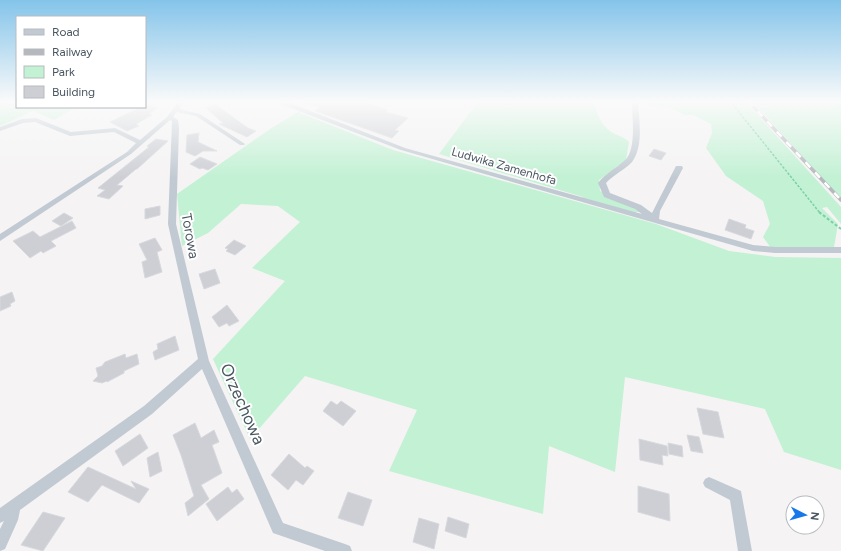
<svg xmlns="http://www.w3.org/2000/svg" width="841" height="551" viewBox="0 0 841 551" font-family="Figtree,sans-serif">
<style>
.green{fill:#c2f1d4}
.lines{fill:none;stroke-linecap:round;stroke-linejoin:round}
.river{fill:#8fdcee;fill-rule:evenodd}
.building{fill:#cdcfd5;stroke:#d7d9de}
.path-far1{stroke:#79d0a4;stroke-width:1.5;stroke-dasharray:2.5 1.5;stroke-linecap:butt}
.path{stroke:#79d0a4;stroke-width:2;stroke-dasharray:3 2;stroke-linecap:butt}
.street{fill:#c1cad2;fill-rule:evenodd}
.rail-casing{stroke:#b5b8bd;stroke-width:3.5}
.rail{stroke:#fff;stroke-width:2.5;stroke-dasharray:7;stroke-linecap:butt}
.labels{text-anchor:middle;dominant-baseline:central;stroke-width:4;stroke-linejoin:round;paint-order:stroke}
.far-street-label{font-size:12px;fill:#4a5661;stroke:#fff}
.street-label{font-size:14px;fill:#4a5661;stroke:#fff}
.near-street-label{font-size:17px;fill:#4a5661;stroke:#fff}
</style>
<rect width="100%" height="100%" fill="#f5f3f3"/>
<g class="green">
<polygon points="0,101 17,101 17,107 76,107 54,120 33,111 0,126"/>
<path d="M470 101H595C595 112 602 127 613 133 619 136 624 137 629 142L626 160 599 180 600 191 641 212H634L583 199V197L439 154 477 103Z"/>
<polygon points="640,101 745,101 841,207 841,224 827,207 822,208 838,224 834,247 771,248 763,237 770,224 763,201 726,176 706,148 712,133 711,124 693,115 685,115 671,108 651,105"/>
<polygon points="752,101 836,101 841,105 841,199"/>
<polygon points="298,112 393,150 656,224 729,251 775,257 841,258 841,470 784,452 765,409 625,377 615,472 549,446 543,514 389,471 417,410 305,376 250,439 213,359 285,281 252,268 300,222 278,206 241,204 208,233 182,246 177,194 270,129"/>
</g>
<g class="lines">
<polygon class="river" points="831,101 841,101 841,107 836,106"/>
</g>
<g class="building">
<polygon points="305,101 360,101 388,110 386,112 408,118 395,130 399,131 392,138 315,111 320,107 305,103"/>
<polygon points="215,104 248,128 256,131 247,137 219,124 223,123 206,108"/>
<polygon points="147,105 157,108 149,114 152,115 136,124 139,126 127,131 110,122 141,107 145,107"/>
<polygon points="199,133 198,142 217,151 203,151 195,156 186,152 187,135"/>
<polygon points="156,139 168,141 137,169 136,169 117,185 123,186 109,199 97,196 105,190 98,188 149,147 147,146"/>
<polygon points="654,149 666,153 661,160 649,156"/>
<polygon points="200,157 217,164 208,170 202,168 200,169 190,164"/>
<polygon points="160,206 160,215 145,219 145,209"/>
<polygon points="64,213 73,218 61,226 52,221"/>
<polygon points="729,219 746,225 745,228 754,231 751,239 725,230"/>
<polygon points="72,221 76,228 51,241 56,246 43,253 41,251 30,258 13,241 33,231 40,237"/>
<polygon points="155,238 162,250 157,252 162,272 145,278 142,262 147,260 139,244"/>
<polygon points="234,240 246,246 235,255 226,251 228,249 225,248"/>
<polygon points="215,269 220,283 204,289 199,274"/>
<polygon points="12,292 15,301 10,304 11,306 0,311 0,297"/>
<polygon points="227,305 239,321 229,326 227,323 219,327 212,317"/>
<polygon points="175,336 179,350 155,360 153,352 158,349 157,344"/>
<polygon points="125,354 126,358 137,354 139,364 124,371 124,373 107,382 107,381 102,383 93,381 98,376 96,368 102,366 105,362"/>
<polygon points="331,401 337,405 341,401 356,411 343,426 323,411"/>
<polygon points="697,408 718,412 724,438 703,434"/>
<polygon points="195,423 201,438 214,430 219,442 212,445 222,473 201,485 209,499 188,516 185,503 194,496 181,455 173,435"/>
<polygon points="140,434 148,448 123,466 115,451"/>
<polygon points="687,435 699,437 703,453 691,451"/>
<polygon points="639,439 667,446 668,456 662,455 663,465 640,460"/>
<polygon points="668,443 682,446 683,457 669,454"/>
<polygon points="158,452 162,471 150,477 147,458"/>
<polygon points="289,454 305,468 307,466 314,471 303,485 296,480 288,490 271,475"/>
<polygon points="88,467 136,489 131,481 149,489 139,503 102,485 88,502 68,492"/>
<polygon points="638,486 669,494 670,521 638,512"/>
<polygon points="228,487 232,493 237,489 244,499 217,521 206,504"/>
<polygon points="348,492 372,500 363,526 338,518"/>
<polygon points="43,512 65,518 43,551 21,545"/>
<polygon points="448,517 469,524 466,538 445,531"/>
<polygon points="419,518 439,524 434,549 413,542"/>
</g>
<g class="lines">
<polyline class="path-far1" points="730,101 820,213"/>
<polyline class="path" points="819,212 841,229"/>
<g class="street">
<polygon points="179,101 185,101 179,109 200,114 245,144 244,145 240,145 196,116 177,112 173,117 178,120 179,128 176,224 209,361 283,523 345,544 350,546 352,551 325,551 273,533 202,369 152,414 20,510 18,520 5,549 0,551 0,529 4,521 0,523 0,508 144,406 198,359 168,224 172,121 170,120 131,154 0,241 0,234 127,152 136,143 114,132 70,136 35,122 23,123 0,131 0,127 22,119 36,118 71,132 115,128 140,140 167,117"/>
<path d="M279 101H285L405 148 642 214 635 209 604 197 598 183C606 173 615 169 624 161 637 151 632 117 632 101H638C639 119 644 146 632 162 627 168 613 175 606 183L610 193 641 205 652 213 675 168 676 166H682L683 168 660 211 659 219 753 245 775 247H841V253H775L753 251 401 150 283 105Z"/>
<polygon points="709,477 741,491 752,551 738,551 730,500 705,487 703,483 705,479"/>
</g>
<defs>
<polyline id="rail" points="748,101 841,200"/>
</defs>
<use href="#rail" class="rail-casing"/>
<use href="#rail" class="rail"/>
</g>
<linearGradient id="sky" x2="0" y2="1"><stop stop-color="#84c4ea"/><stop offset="0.57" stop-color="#fafafa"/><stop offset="1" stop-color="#fafafa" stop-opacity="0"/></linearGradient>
<rect width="841" height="178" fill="url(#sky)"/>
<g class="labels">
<g class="far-street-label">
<text transform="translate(504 166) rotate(16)">Ludwika Zamenhofa</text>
</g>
<g class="street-label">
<text transform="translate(190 236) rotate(80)">Torowa</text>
</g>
<g class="near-street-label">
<text transform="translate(243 404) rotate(66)">Orzechowa</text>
</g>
</g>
<rect x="16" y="16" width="130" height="92" fill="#ffffff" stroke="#b7bbc0"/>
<rect x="24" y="29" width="20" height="6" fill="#c1cad2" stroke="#b7bbc0"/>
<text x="52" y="36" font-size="12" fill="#4a5661">Road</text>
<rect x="24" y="49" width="20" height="6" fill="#b5b8bd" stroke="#b7bbc0"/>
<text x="52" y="56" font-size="12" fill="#4a5661">Railway</text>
<rect x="24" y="66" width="20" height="12" fill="#c2f1d4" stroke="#b7bbc0"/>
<text x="52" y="76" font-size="12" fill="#4a5661">Park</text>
<rect x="24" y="86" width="20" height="12" fill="#cdcfd5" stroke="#b7bbc0"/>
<text x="52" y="96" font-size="12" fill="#4a5661">Building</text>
<g transform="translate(805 515) rotate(96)"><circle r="19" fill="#ffffff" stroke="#b7bbc0"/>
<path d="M0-3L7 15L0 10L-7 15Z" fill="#1978e9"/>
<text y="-6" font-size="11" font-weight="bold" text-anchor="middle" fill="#4a5661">N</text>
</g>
</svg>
